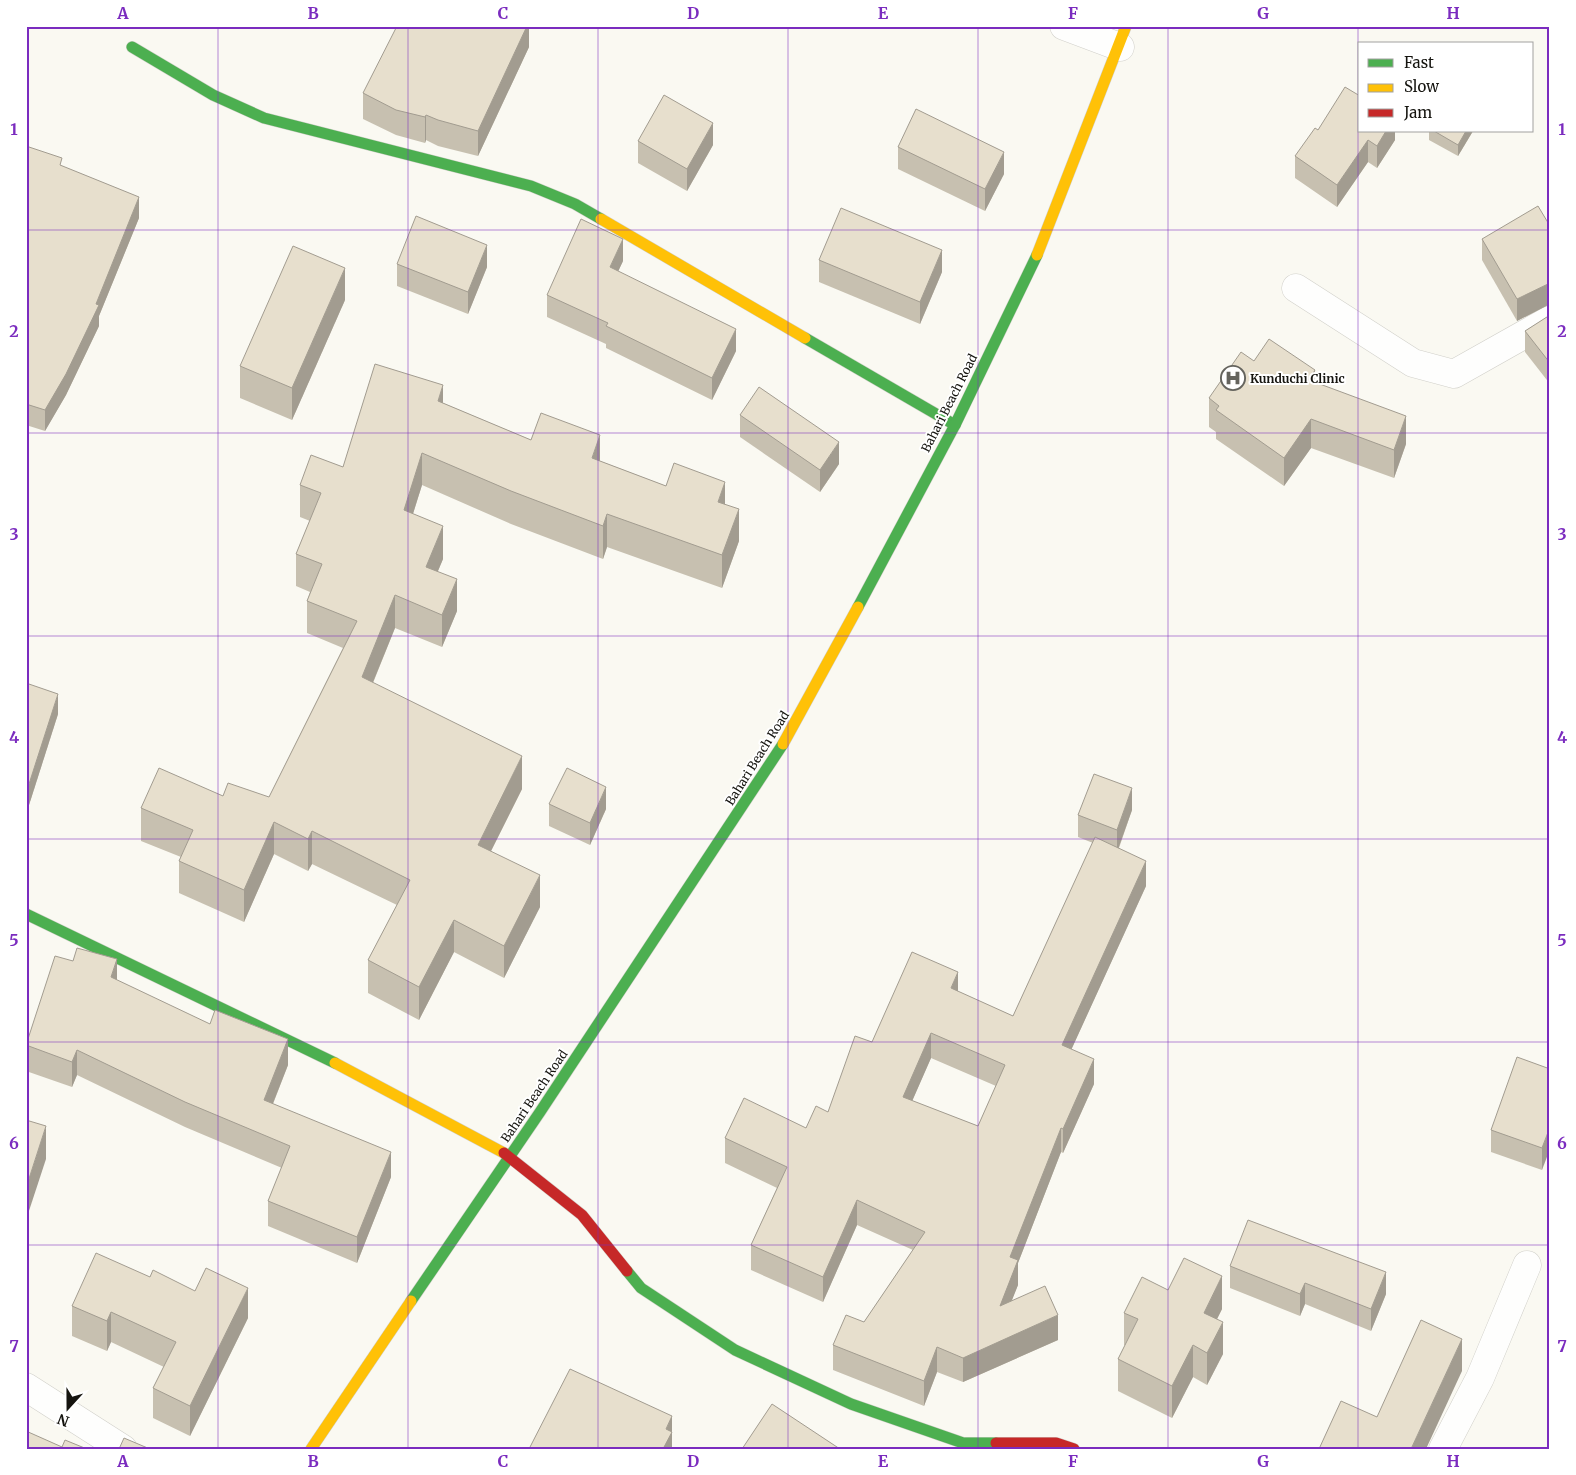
<svg xmlns="http://www.w3.org/2000/svg" width="1576" height="1475" viewBox="0 0 1576 1475" font-family="Merriweather,serif">
<style>
.lines{fill:none;stroke-linecap:round;stroke-linejoin:round}
.street-casing{stroke:#d1d0ca;stroke-width:29}
.fast-casing{stroke:#d1d0ca;stroke-width:12}
.slow-casing{stroke:#d1d0ca;stroke-width:12}
.jam-casing{stroke:#d1d0ca;stroke-width:12}
.street{stroke:#fefefd;stroke-width:28}
.fast{stroke:#4caf50;stroke-width:11}
.slow{stroke:#ffc107;stroke-width:11}
.jam{stroke:#c62828;stroke-width:11}
.wall{fill:#c7c0b0;fill-rule:evenodd}
.shaded-wall{fill:#a29c90}
.building{fill:#e7dfcd;stroke:#a29c90;fill-rule:evenodd}
.grid{fill:none;stroke:#7b2cbf;stroke-width:1;stroke-opacity:0.55}
.labels{text-anchor:middle;dominant-baseline:central;stroke-width:4;stroke-linejoin:round;paint-order:stroke}
.poi-label{font-size:12px;font-weight:bold;fill:#15140f;stroke:#fff;text-anchor:start}
.street-label{font-size:12px;fill:#15140f;stroke:#fff}
.neatline{fill:none;stroke:#7b2cbf;stroke-width:2}
.grid-label{font-size:16px;text-anchor:middle;font-weight:bold;fill:#7b2cbf}
</style>
<rect width="100%" height="100%" fill="#faf9f2"/>
<g class="lines">
<defs>
<g id="street">
<polyline points="1064,26 1120,47"/>
<polyline points="1296,288 1413,363 1454,374 1550,320"/>
<polyline points="26,1387 123,1449"/>
<polyline points="1443,1449 1480,1378 1527,1265"/>
</g>
<g id="fast">
<polyline points="132,47 213,95 264,118 531,186 575,204 601,219"/>
<polyline points="805,338 955,425"/>
<polyline points="858,607 955,425 1037,255"/>
<polyline points="26,914 335,1063"/>
<polyline points="627,1271 641,1288 735,1350 851,1404 963,1443 996,1443"/>
<polyline points="411,1301 540,1112 783,744"/>
</g>
<g id="slow">
<polyline points="601,219 805,338"/>
<polyline points="1037,255 1126,26"/>
<polyline points="783,744 858,607"/>
<polyline points="335,1063 504,1153"/>
<polyline points="311,1449 411,1301"/>
</g>
<g id="jam">
<polyline points="504,1153 582,1215 627,1271"/>
<polyline points="996,1443 1056,1443 1074,1449"/>
</g>
</defs>
<use href="#street" class="street-casing"/>
<use href="#fast" class="fast-casing"/>
<use href="#slow" class="slow-casing"/>
<use href="#jam" class="jam-casing"/>
<use href="#street" class="street"/>
<use href="#fast" class="fast"/>
<use href="#slow" class="slow"/>
<use href="#jam" class="jam"/>
</g>
<g class="wall">
<polygon points="529,26 529,47 478,156 438,146 426,140 425,143 396,135 363,119 363,93"/>
<polygon points="1318,130 1395,131 1395,140 1377,168 1368,162 1337,207 1295,178 1295,156"/>
<polygon points="1429,131 1473,131 1458,156 1429,140"/>
<polygon points="638,141 713,145 687,191 638,163"/>
<polygon points="26,146 62,166 139,218 99,316 99,326 66,395 45,431 26,425"/>
<polygon points="898,147 1004,174 985,211 898,169"/>
<polygon points="1550,226 1550,304 1517,321 1482,260 1482,239"/>
<polygon points="819,260 942,272 920,324 819,282"/>
<polygon points="623,261 618,271 736,351 712,400 606,348 606,344 547,317 547,295"/>
<polygon points="397,264 487,267 468,314 397,286"/>
<polygon points="345,300 292,420 240,398 240,366"/>
<polygon points="1550,315 1550,384 1525,352 1525,331"/>
<polygon points="1254,361 1315,382 1406,444 1394,478 1311,448 1284,486 1216,439 1216,432 1209,427 1209,398"/>
<polygon points="443,403 531,440 600,461 666,486 725,504 739,541 722,588 607,547 603,559 511,524 422,485 413,514 443,559 438,571 457,611 442,647 395,628 373,683 522,789 491,851 540,907 504,978 454,952 419,1020 368,993 368,960 397,905 312,864 308,871 274,854 244,922 179,893 179,861 181,857 141,841 141,808 223,796 269,797 343,648 307,633 307,601 310,592 296,586 296,554 310,521 300,517 300,485 343,467"/>
<polygon points="740,415 839,464 820,492 740,437"/>
<polygon points="26,683 58,714 29,805 26,804"/>
<polygon points="549,804 606,809 590,845 549,826"/>
<path d="M1132 810 1119 848 1146 886 1071 1050 1094 1084 1063 1153 1061 1152 1018 1263V1285L1011 1301 1058 1340 963 1382 937 1372 924 1406 833 1370V1345L864 1322 913 1250 857 1225 823 1302 751 1270V1245L777 1188 725 1163V1138L806 1128 828 1112 872 1042 958 992 1013 1016 1093 843 1078 837V815ZM931 1058 996 1086 978 1126 912 1101Z"/>
<polygon points="73,961 117,980 288,1065 273,1104 391,1177 357,1263 268,1226 268,1201 282,1168 185,1127 77,1075 72,1087 26,1071 26,1044"/>
<polygon points="1550,1069 1542,1170 1491,1152 1491,1130"/>
<polygon points="1230,1266 1386,1294 1371,1331 1305,1304 1300,1316 1230,1288"/>
<polygon points="150,1277 248,1318 190,1436 153,1418 153,1388 164,1367 111,1342 107,1351 72,1336 72,1306"/>
<polygon points="1168,1290 1222,1309 1217,1319 1223,1354 1207,1385 1193,1377 1172,1418 1118,1391 1118,1359 1125,1345 1124,1345 1124,1313"/>
</g>
<g class="shaded-wall">
<polygon points="527,26 529,26 529,47 478,156 478,131"/>
<polygon points="426,115 426,140 425,143 425,117"/>
<polygon points="713,123 713,145 687,191 687,169"/>
<polygon points="1386,131 1395,131 1395,140 1377,168 1377,146"/>
<polygon points="1466,131 1473,131 1458,156 1458,145"/>
<polygon points="1368,140 1368,162 1337,207 1337,185"/>
<polygon points="1004,152 1004,174 985,211 985,189"/>
<polygon points="139,197 139,218 99,316 99,326 66,395 45,431 45,410 96,304"/>
<polygon points="623,239 623,261 610,289 610,267"/>
<polygon points="487,245 487,267 468,314 468,292"/>
<polygon points="942,250 942,272 920,324 920,302"/>
<polygon points="345,268 345,300 292,420 292,388"/>
<polygon points="1550,283 1550,304 1517,321 1517,299"/>
<polygon points="736,329 736,351 712,400 712,378"/>
<polygon points="1315,370 1315,399 1309,380"/>
<polygon points="443,385 443,417 438,401"/>
<polygon points="1406,416 1406,444 1394,478 1394,450"/>
<polygon points="1311,419 1311,448 1284,486 1284,458"/>
<polygon points="600,435 600,467 592,458"/>
<polygon points="839,442 839,464 820,492 820,470"/>
<polygon points="422,453 422,485 404,542 404,510"/>
<polygon points="725,482 725,514 718,502"/>
<polygon points="739,509 739,541 722,588 722,555"/>
<polygon points="607,514 607,547 603,559 603,526"/>
<polygon points="443,526 443,559 426,599 426,567"/>
<polygon points="457,579 457,611 442,647 442,615"/>
<polygon points="395,595 395,628 362,709 362,677"/>
<polygon points="58,694 58,714 29,805 29,784"/>
<polygon points="522,756 522,789 478,877 478,845"/>
<polygon points="606,787 606,809 590,845 590,823"/>
<polygon points="1132,788 1132,810 1117,852 1117,830"/>
<polygon points="274,822 274,854 244,922 244,890"/>
<polygon points="312,831 312,864 308,871 308,839"/>
<polygon points="1146,861 1146,886 1062,1070 1062,1045"/>
<polygon points="540,875 540,907 504,978 504,946"/>
<polygon points="454,920 454,952 419,1020 419,987"/>
<polygon points="117,959 117,985 111,977"/>
<polygon points="958,972 958,997 951,988"/>
<polygon points="931,1033 931,1058 903,1122 903,1097"/>
<polygon points="288,1039 288,1065 264,1126 264,1100"/>
<polygon points="77,1050 77,1075 72,1087 72,1062"/>
<polygon points="1094,1059 1094,1084 1063,1153 1063,1129"/>
<polygon points="46,1126 46,1159 26,1220 26,1188"/>
<polygon points="1550,1127 1550,1149 1542,1170 1542,1148"/>
<polygon points="1061,1128 1061,1152 1018,1263 1018,1285 1000,1331 1000,1306 1010,1257"/>
<polygon points="391,1152 391,1177 357,1263 357,1237"/>
<polygon points="857,1200 857,1225 823,1302 823,1277"/>
<polygon points="1386,1272 1386,1294 1371,1331 1371,1309"/>
<polygon points="1222,1276 1222,1309 1204,1345 1204,1313"/>
<polygon points="1305,1283 1305,1304 1300,1316 1300,1294"/>
<polygon points="248,1288 248,1318 190,1436 190,1406"/>
<polygon points="111,1312 111,1342 107,1351 107,1321"/>
<polygon points="1058,1315 1058,1340 963,1382 963,1358"/>
<polygon points="1223,1322 1223,1354 1207,1385 1207,1353"/>
<polygon points="1462,1339 1462,1371 1426,1449 1411,1449"/>
<polygon points="1193,1345 1193,1377 1172,1418 1172,1386"/>
<polygon points="937,1347 937,1372 924,1406 924,1381"/>
<polygon points="672,1416 672,1449 663,1449 666,1429"/>
</g>
<g class="building">
<polygon points="397,26 527,26 478,131 438,120 426,115 425,117 396,110 363,93"/>
<polygon points="1345,87 1360,96 1360,131 1386,131 1377,146 1368,140 1337,185 1295,156 1315,128 1318,130"/>
<polygon points="664,95 713,123 687,169 638,141"/>
<polygon points="916,109 1004,152 985,189 898,147"/>
<polygon points="1434,131 1466,131 1458,145"/>
<polygon points="26,146 62,158 60,165 139,197 96,304 99,305 66,374 45,410 26,404"/>
<polygon points="1538,206 1550,226 1550,283 1517,299 1482,239"/>
<polygon points="841,208 942,250 920,302 819,260"/>
<polygon points="416,216 487,245 468,292 397,264"/>
<polygon points="581,219 623,239 610,267 736,329 712,378 606,326 608,323 547,295"/>
<polygon points="293,246 345,268 292,388 240,366"/>
<polygon points="1550,315 1550,363 1525,331"/>
<polygon points="1269,339 1315,370 1309,380 1406,416 1394,450 1311,419 1284,458 1216,410 1219,406 1209,398 1241,352 1254,361"/>
<polygon points="375,364 443,385 438,401 531,440 541,413 600,435 592,458 666,486 674,463 725,482 718,502 739,509 722,555 607,514 603,526 511,491 422,453 404,510 443,526 426,567 457,579 442,615 395,595 362,677 522,756 478,845 540,875 504,946 454,920 419,987 368,960 410,880 312,831 308,839 274,822 244,890 179,861 193,830 141,808 159,768 223,796 228,783 269,797 357,621 307,601 322,564 296,554 321,493 300,485 311,455 343,467"/>
<polygon points="759,387 839,442 820,470 740,415"/>
<polygon points="26,683 58,694 29,784 26,783"/>
<polygon points="567,768 606,787 590,823 549,804"/>
<polygon points="1094,774 1132,788 1117,830 1078,815"/>
<path d="M1095 837 1146 861 1062 1045 1094 1059 1063 1129 1061 1128 1010 1257 1018 1260 1000 1306 1045 1286 1058 1315 963 1358 937 1347 924 1381 833 1345 846 1315 864 1322 925 1232 857 1200 823 1277 751 1245 787 1167 725 1138 744 1098 806 1128 816 1106 828 1112 855 1036 872 1042 912 952 958 972 951 988 1013 1016ZM931 1033 1005 1065 978 1126 903 1097Z"/>
<polygon points="77,948 117,959 111,977 210,1024 215,1010 288,1039 264,1100 391,1152 357,1237 268,1201 290,1146 185,1102 77,1050 72,1062 26,1045 55,956 73,961"/>
<polygon points="1517,1057 1550,1069 1550,1127 1542,1148 1491,1130"/>
<polygon points="26,1120 46,1126 26,1188"/>
<polygon points="1248,1220 1386,1272 1371,1309 1305,1283 1300,1294 1230,1266"/>
<polygon points="96,1253 150,1277 153,1270 195,1291 206,1268 248,1288 190,1406 153,1388 176,1342 111,1312 107,1321 72,1306"/>
<polygon points="1184,1258 1222,1276 1204,1313 1223,1322 1207,1353 1193,1345 1172,1386 1118,1359 1138,1319 1124,1313 1142,1277 1168,1290"/>
<polygon points="1421,1320 1462,1339 1411,1449 1319,1449 1341,1401 1377,1417"/>
<polygon points="570,1369 672,1416 666,1429 672,1432 663,1449 529,1449"/>
<polygon points="772,1404 840,1449 742,1449"/>
<polygon points="26,1431 62,1447 65,1440 87,1449 26,1449"/>
<polygon points="124,1438 150,1449 119,1449"/>
</g>
<path class="grid" d="M218 26V1449M408 26V1449M598 26V1449M788 26V1449M978 26V1449M1168 26V1449M1358 26V1449M26 230H1550M26 433H1550M26 636H1550M26 839H1550M26 1042H1550M26 1245H1550"/>
<defs>
<symbol id="hospital-ring" viewBox="-11 -11 22 22"><circle r="9.5" fill="#fff" stroke="#65645e" stroke-width="1.5"/><path d="M-5-5h3v3.5h4V-5h3V5h-3V1.5h-4V5h-3Z" fill="#65645e"/></symbol>
</defs>
<g fill-rule="evenodd">
<use href="#hospital-ring" x="1219" y="364" width="28" height="28"/>
</g>
<g class="labels">
<g class="poi-label">
<text x="1250" y="378">Kunduchi Clinic</text>
</g>
<g class="street-label">
<text transform="translate(949 403) rotate(-63)">Bahari Beach Road</text>
<text transform="translate(757 758) rotate(-58)">Bahari Beach Road</text>
<text transform="translate(534 1096) rotate(-56)">Bahari Beach Road</text>
</g>
</g>
<rect width="1576" height="1475" fill="none" stroke="#ffffff" stroke-width="55"/>
<rect x="1358" y="42" width="175" height="90" fill="#ffffff" stroke="#a1a19f"/>
<rect x="1368" y="59" width="25" height="8" fill="#4caf50" stroke="#a1a19f"/>
<text x="1404" y="68" font-size="15" fill="#15140f">Fast</text>
<rect x="1368" y="84" width="25" height="8" fill="#ffc107" stroke="#a1a19f"/>
<text x="1404" y="92" font-size="15" fill="#15140f">Slow</text>
<rect x="1368" y="109" width="25" height="8" fill="#c62828" stroke="#a1a19f"/>
<text x="1404" y="118" font-size="15" fill="#15140f">Jam</text>
<g transform="translate(68 1408) rotate(201)" stroke="#ffffff" stroke-width="4" paint-order="stroke">
<path d="M0-4L9 19L0 12L-9 19Z" fill="#15140f"/>
<text y="-8" font-size="14" font-weight="bold" text-anchor="middle" fill="#15140f">N</text>
</g>
<rect x="28" y="28" width="1520" height="1420" class="neatline"/>
<g class="grid-label">
<text x="123" y="19">A</text>
<text x="313" y="19">B</text>
<text x="503" y="19">C</text>
<text x="693" y="19">D</text>
<text x="883" y="19">E</text>
<text x="1073" y="19">F</text>
<text x="1263" y="19">G</text>
<text x="1453" y="19">H</text>
<text x="14" y="135">1</text>
<text x="1562" y="135">1</text>
<text x="14" y="337">2</text>
<text x="1562" y="337">2</text>
<text x="14" y="540">3</text>
<text x="1562" y="540">3</text>
<text x="14" y="743">4</text>
<text x="1562" y="743">4</text>
<text x="14" y="946">5</text>
<text x="1562" y="946">5</text>
<text x="14" y="1149">6</text>
<text x="1562" y="1149">6</text>
<text x="14" y="1352">7</text>
<text x="1562" y="1352">7</text>
<text x="123" y="1467">A</text>
<text x="313" y="1467">B</text>
<text x="503" y="1467">C</text>
<text x="693" y="1467">D</text>
<text x="883" y="1467">E</text>
<text x="1073" y="1467">F</text>
<text x="1263" y="1467">G</text>
<text x="1453" y="1467">H</text>
</g>
</svg>
